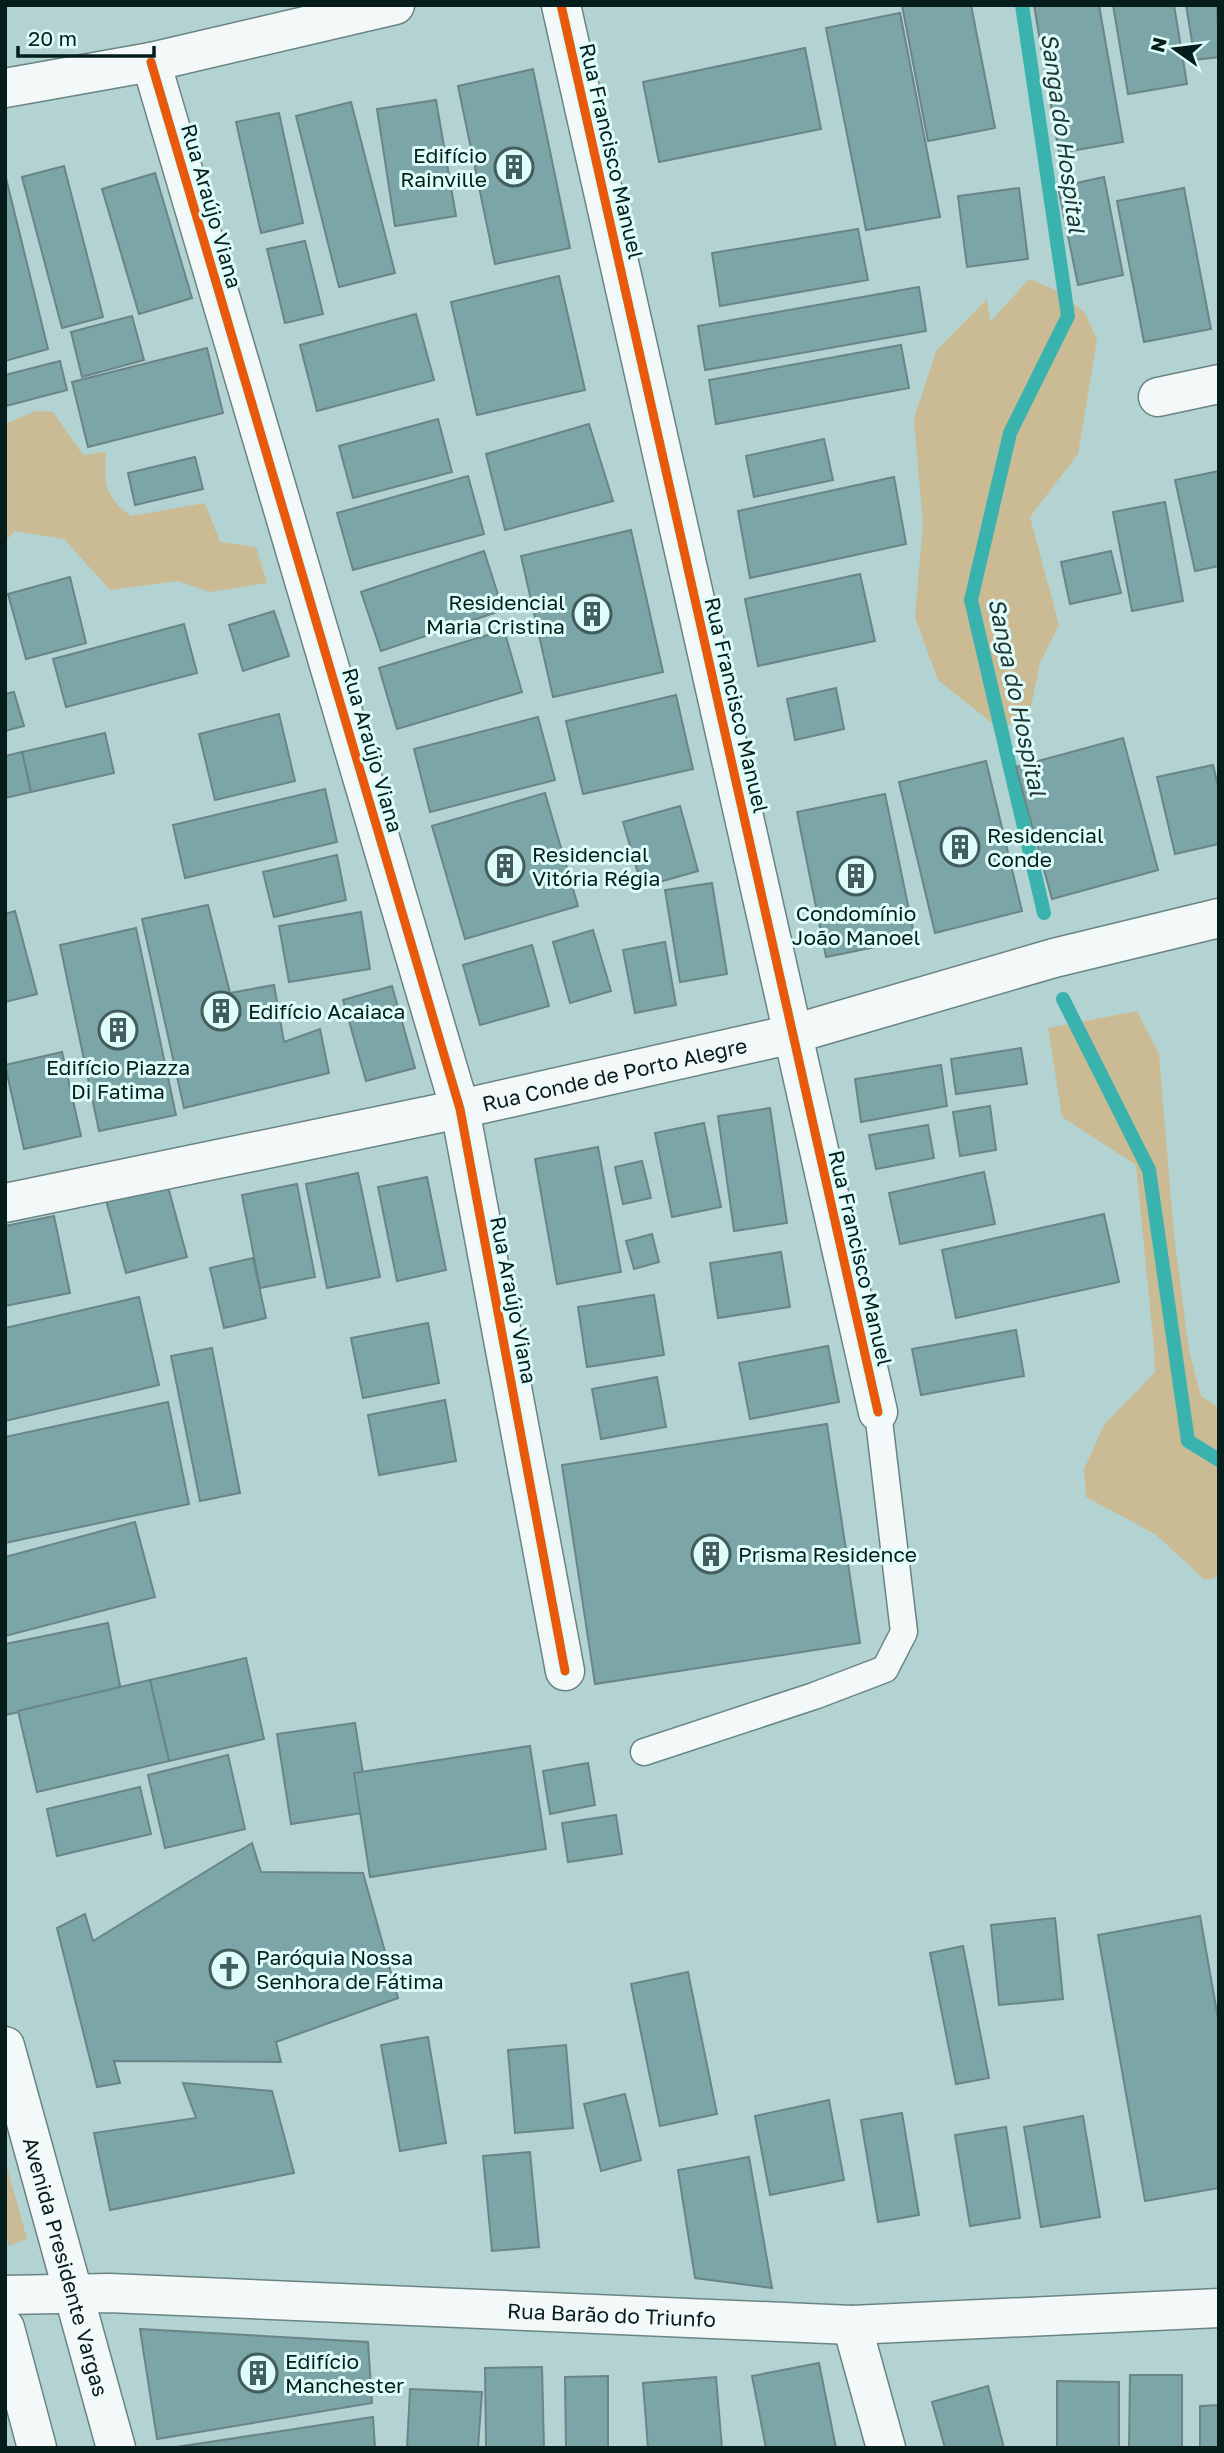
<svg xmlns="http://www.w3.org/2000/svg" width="1224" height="2453" viewBox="0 0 1224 2453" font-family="'Golos Text',sans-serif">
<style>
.green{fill:#cabb95}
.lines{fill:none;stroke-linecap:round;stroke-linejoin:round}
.stream{stroke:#3ab2ad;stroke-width:14}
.building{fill:#7ca5a8;stroke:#6b8587;stroke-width:2}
.service-casing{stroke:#6a8483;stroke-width:29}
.minor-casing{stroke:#6a8483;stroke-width:41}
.tertiary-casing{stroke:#6a8483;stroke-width:41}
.secondary-casing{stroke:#6a8483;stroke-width:41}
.service{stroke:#f3f8f8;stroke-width:26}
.minor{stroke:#f3f8f8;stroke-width:38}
.tertiary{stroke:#f3f8f8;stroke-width:38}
.secondary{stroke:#f3f8f8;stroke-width:38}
.cycleway-casing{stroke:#defcf9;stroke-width:13}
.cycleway{stroke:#e8590c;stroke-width:9}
.labels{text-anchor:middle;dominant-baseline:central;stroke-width:6;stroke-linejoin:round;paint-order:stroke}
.street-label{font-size:21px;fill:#051e1c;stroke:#defcf9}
.poi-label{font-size:21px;fill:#051e1c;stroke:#defcf9;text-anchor:start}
.water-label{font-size:23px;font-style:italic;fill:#1f3534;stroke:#defcf9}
</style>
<rect width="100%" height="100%" fill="#b2d3d1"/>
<g class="green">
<polygon points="1029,279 1058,291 1085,313 1097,340 1078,454 1030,517 1059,625 1040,663 1030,711 1001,730 938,680 915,617 923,524 914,419 936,351 987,299 990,322"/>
<path d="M35 411 53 412 83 455 106 452C103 482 105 498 131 516L205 503 220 542 256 547 267 583 210 592 178 581 110 590 64 539 14 531 5 542V424Z"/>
<polygon points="1137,1011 1159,1054 1174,1235 1189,1350 1201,1396 1219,1408 1219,1577 1205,1580 1155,1534 1086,1497 1084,1469 1104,1425 1155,1372 1154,1348 1136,1165 1062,1117 1048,1028"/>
<polygon points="5,2160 27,2239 9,2246 5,2231"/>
</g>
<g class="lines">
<g class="stream">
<polyline points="1022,5 1068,316 1010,433 971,600 1044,913"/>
<polyline points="1063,999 1149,1170 1188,1441 1219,1460"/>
</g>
</g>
<g class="building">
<polygon points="902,5 971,5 995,128 928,141"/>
<polygon points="1034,5 1099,5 1123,142 1059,153"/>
<polygon points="1113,5 1174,5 1187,84 1128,94"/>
<polygon points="1186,5 1217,5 1219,57 1195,60"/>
<polygon points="900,13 940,217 866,230 826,28"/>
<polygon points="805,48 821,129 659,162 643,82"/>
<polygon points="533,69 570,248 495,264 458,86"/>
<polygon points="436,100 456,216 395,226 377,109"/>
<polygon points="351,102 395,273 339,287 296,116"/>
<polygon points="279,113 303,223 261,233 236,122"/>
<polygon points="64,166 103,317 62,328 22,177"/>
<polygon points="155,173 192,298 139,314 102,189"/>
<polygon points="5,174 48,349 5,361"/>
<polygon points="1104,177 1123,275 1078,285 1058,187"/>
<polygon points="1019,188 1028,259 967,267 958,196"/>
<polygon points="1184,188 1211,329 1144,342 1117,201"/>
<polygon points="858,229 868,280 720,306 712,253"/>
<polygon points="305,241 323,314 285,323 267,249"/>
<polygon points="559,276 585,390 477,415 451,302"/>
<polygon points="919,287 926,331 705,370 698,326"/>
<polygon points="416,314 434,380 317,411 300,345"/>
<polygon points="132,316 144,360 82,377 71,332"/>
<polygon points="901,345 909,388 716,424 709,380"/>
<polygon points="207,348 223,413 88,447 72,382"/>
<polygon points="60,361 67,390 6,406 5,375"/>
<polygon points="438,419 452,472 353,498 339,446"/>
<polygon points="589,424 613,501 505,530 486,454"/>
<polygon points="824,439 833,480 754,497 746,456"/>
<polygon points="195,457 203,489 135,505 128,473"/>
<polygon points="1219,471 1219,566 1195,571 1175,480"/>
<polygon points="468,476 484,534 353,570 337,513"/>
<polygon points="894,477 906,544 750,578 738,511"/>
<polygon points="1165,502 1183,601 1132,611 1113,512"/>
<polygon points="631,530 663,672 553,697 521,556"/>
<polygon points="484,551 503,610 381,651 361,592"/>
<polygon points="1111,551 1121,593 1070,604 1061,562"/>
<polygon points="860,574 875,641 758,666 745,599"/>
<polygon points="70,577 86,643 26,659 8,594"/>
<polygon points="274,611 289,656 243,671 229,625"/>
<polygon points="184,624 197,673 66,707 53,659"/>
<polygon points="504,630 522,692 397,729 379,668"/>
<polygon points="836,688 844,729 795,740 787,699"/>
<polygon points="14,692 24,726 5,731 5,694"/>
<polygon points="676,695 693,769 583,794 566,721"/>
<polygon points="279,714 295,781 215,800 199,734"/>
<polygon points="538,717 555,780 430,812 414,749"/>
<polygon points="105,733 114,773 31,792 22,752"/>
<polygon points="1123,738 1158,870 1052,899 1016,767"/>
<polygon points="22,752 31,792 5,798 5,756"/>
<polygon points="986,761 1022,911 935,933 899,782"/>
<polygon points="1213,765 1219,790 1219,844 1175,854 1157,777"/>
<polygon points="325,789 337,842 185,878 173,825"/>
<polygon points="545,793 578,906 465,939 432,826"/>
<polygon points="885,794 915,939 826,957 797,812"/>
<polygon points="680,806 698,871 642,887 623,822"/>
<polygon points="337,855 346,900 274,917 263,872"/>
<polygon points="712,883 727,974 680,982 665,890"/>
<polygon points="208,905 230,993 274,985 284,1042 320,1029 329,1073 184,1108 142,919"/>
<polygon points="15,911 37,994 5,1002 5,914"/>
<polygon points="361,912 370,969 289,982 279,926"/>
<polygon points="136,928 176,1115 99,1131 60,945"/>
<polygon points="593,930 611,991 570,1003 553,942"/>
<polygon points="665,942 676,1005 635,1013 623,950"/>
<polygon points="532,945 549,1006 480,1025 463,965"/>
<polygon points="392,986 415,1068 366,1081 343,1000"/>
<polygon points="1021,1048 1027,1084 956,1094 951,1059"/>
<polygon points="62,1052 81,1136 24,1149 5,1065"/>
<polygon points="941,1065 947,1106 861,1122 855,1079"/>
<polygon points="990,1106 996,1150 960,1156 953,1112"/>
<polygon points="770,1108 787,1223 734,1231 718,1116"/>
<polygon points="704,1123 721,1207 672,1217 655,1133"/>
<polygon points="928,1125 934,1158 876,1169 869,1135"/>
<polygon points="598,1147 621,1272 557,1284 535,1159"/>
<polygon points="642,1161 651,1198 623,1204 615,1167"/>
<polygon points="984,1172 995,1224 900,1244 889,1193"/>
<polygon points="358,1173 380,1277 327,1288 306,1184"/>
<polygon points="427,1177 446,1270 397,1281 378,1187"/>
<polygon points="167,1183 187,1257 126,1273 106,1200"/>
<polygon points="297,1184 315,1277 260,1288 242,1195"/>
<polygon points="1104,1214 1119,1282 956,1318 942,1250"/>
<polygon points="54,1216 70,1293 5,1306 5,1226"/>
<polygon points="652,1234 659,1262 634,1269 626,1241"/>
<polygon points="781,1252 790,1307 718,1318 710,1263"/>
<polygon points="253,1258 266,1318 224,1328 210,1268"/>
<polygon points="654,1295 664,1355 587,1367 578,1307"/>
<polygon points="139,1297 159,1385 5,1421 5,1328"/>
<polygon points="428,1323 439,1383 363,1398 351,1338"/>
<polygon points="1016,1330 1024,1376 921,1395 912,1349"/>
<polygon points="828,1346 839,1402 750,1419 739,1363"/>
<polygon points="212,1348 240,1493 200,1501 171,1356"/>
<polygon points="657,1377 666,1427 601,1439 592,1389"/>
<polygon points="445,1400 456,1461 379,1475 368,1415"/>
<polygon points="168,1402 189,1504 5,1543 5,1437"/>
<polygon points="827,1424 860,1643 595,1684 562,1465"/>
<polygon points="135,1522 155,1597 5,1636 5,1557"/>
<polygon points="108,1623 121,1691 5,1715 5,1644"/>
<polygon points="246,1658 264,1739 169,1761 150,1680"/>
<polygon points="150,1680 169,1761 37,1792 18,1711"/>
<polygon points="355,1723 369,1812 291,1824 277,1734"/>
<polygon points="530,1746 546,1849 370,1877 354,1773"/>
<polygon points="228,1755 245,1829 165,1848 148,1775"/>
<polygon points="588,1763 595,1805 550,1814 543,1771"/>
<polygon points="140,1787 151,1834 57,1856 47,1809"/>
<polygon points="616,1815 622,1854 568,1862 562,1823"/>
<polygon points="252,1843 261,1872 363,1873 398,1998 276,2042 281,2062 114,2061 120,2083 97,2087 57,1928 85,1914 93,1941"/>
<polygon points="1200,1916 1219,2024 1219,2188 1145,2201 1098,1935"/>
<polygon points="1055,1918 1063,1999 999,2005 991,1925"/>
<polygon points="963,1946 989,2078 956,2084 930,1953"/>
<polygon points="688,1972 717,2114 660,2126 631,1984"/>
<polygon points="428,2037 446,2143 400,2151 381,2045"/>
<polygon points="566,2045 573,2128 515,2133 508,2050"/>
<polygon points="183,2083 272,2091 294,2173 110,2210 94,2133 196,2118"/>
<polygon points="625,2094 641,2160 601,2171 584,2104"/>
<polygon points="829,2100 844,2180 770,2195 755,2116"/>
<polygon points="902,2113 919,2215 878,2222 861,2120"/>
<polygon points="1083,2116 1100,2217 1041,2227 1024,2127"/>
<polygon points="1006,2127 1020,2218 970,2226 955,2135"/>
<polygon points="530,2152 539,2247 492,2251 483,2156"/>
<polygon points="749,2157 772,2288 695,2278 678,2170"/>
<polygon points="140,2329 368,2342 372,2403 157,2439"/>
<polygon points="819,2363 836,2448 766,2448 752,2376"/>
<polygon points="542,2367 544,2448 486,2448 485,2368"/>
<polygon points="1130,2375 1182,2375 1182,2448 1129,2448"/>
<polygon points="608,2376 608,2448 566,2448 565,2377"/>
<polygon points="716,2377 722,2448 648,2448 643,2383"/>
<polygon points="1057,2381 1119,2382 1119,2448 1057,2448"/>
<polygon points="988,2386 1004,2448 945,2448 932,2402"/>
<polygon points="410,2389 482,2392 478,2448 407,2448"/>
<polygon points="1219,2405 1219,2448 1200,2448 1200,2406"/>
<polygon points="373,2417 375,2448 170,2448"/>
</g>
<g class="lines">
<defs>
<polyline id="service" points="644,1752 814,1696 885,1669 904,1632 878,1412"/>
<g id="minor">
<polyline points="561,5 878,1412"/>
<polyline points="151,62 460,1109 565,1671"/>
<polyline points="1158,397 1219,384"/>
<path id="s1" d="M5 1203 460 1109 793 1034 1054 958 1219 918"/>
<polyline points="852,2325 886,2448"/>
</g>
<g id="tertiary">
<polyline points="5,88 151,62 395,5"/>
<path id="s2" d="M5 2295 109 2293 852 2325 1219 2308"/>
</g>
<g id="secondary">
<path id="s3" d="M5 2046 116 2448"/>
<polyline points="5,2328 37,2448"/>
</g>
</defs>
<use href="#service" class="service-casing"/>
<use href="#minor" class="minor-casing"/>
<use href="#tertiary" class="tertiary-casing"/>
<use href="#secondary" class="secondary-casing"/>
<use href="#service" class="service"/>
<use href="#minor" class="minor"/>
<use href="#tertiary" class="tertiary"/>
<use href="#secondary" class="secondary"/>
<defs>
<g id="cycleway">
<polyline points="561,5 878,1412"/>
<polyline points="151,62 460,1109 565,1671"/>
</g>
</defs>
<use href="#cycleway" class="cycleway-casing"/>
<use href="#cycleway" class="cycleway"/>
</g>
<defs>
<symbol id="building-ring" viewBox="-11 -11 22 22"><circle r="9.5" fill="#defcf9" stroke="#425d5b" stroke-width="1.5"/><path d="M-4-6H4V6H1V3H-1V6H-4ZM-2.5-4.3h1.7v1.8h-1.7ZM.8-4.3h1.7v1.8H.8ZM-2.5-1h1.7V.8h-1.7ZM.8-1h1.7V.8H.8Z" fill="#425d5b"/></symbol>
<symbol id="church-ring" viewBox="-11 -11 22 22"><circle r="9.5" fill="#defcf9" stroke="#425d5b" stroke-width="1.5"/><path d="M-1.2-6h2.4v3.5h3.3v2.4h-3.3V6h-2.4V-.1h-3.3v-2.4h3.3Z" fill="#425d5b"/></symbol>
</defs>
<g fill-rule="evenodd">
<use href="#building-ring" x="492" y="145" width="44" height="44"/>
<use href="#building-ring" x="570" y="592" width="44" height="44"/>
<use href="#building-ring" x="938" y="825" width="44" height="44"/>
<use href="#building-ring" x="483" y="844" width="44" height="44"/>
<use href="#building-ring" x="834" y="854" width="44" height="44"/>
<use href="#building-ring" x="199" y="989" width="44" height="44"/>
<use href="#building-ring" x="96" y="1008" width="44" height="44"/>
<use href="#building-ring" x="689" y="1532" width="44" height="44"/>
<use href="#church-ring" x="207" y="1947" width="44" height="44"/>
<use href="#building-ring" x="236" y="2351" width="44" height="44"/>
</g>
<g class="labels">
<g class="street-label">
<text transform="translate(612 151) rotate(77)">Rua Francisco Manuel</text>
<text transform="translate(212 206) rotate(74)">Rua Araújo Viana</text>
<text transform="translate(737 705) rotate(77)">Rua Francisco Manuel</text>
<text transform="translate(373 750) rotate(74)">Rua Araújo Viana</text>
<text stroke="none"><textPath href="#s1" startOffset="623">Rua Conde de Porto Alegre</textPath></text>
<text transform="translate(861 1258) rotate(77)">Rua Francisco Manuel</text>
<text transform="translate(514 1300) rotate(79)">Rua Araújo Viana</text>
<text stroke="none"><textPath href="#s3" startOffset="229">Avenida Presidente Vargas</textPath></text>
<text stroke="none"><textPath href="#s2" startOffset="607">Rua Barão do Triunfo</textPath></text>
</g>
<g class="poi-label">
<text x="487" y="155" text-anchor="end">Edifício<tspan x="487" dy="24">Rainville</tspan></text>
<text x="565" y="602" text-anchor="end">Residencial<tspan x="565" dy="24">Maria Cristina</tspan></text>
<text x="987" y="835">Residencial<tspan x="987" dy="24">Conde</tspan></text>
<text x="532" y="854">Residencial<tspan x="532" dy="24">Vitória Régia</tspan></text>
<text x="856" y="913" text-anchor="middle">Condomínio<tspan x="856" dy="24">João Manoel</tspan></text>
<text x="248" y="1011">Edifício Acaiaca</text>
<text x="118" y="1067" text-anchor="middle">Edifício Piazza<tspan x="118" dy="24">Di Fatima</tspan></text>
<text x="738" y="1554">Prisma Residence</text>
<text x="256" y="1957">Paróquia Nossa<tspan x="256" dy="24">Senhora de Fátima</tspan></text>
<text x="285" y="2361">Edifício<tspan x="285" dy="24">Manchester</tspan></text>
</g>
<g class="water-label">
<text transform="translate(1064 133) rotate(82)">Sanga do Hospital</text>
<text transform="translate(1018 697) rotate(78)">Sanga do Hospital</text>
</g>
</g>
<rect width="1224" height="2453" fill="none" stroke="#051e1c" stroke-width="14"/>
<g transform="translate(1175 49) rotate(284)" stroke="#defcf9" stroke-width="5" paint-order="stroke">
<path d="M0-5L12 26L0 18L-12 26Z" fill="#051e1c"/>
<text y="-10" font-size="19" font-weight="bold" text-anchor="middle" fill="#051e1c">N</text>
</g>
<path d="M18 46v10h136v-10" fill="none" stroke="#051e1c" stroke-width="3.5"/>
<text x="28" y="46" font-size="21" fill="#051e1c" stroke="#defcf9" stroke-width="5" paint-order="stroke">20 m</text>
</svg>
